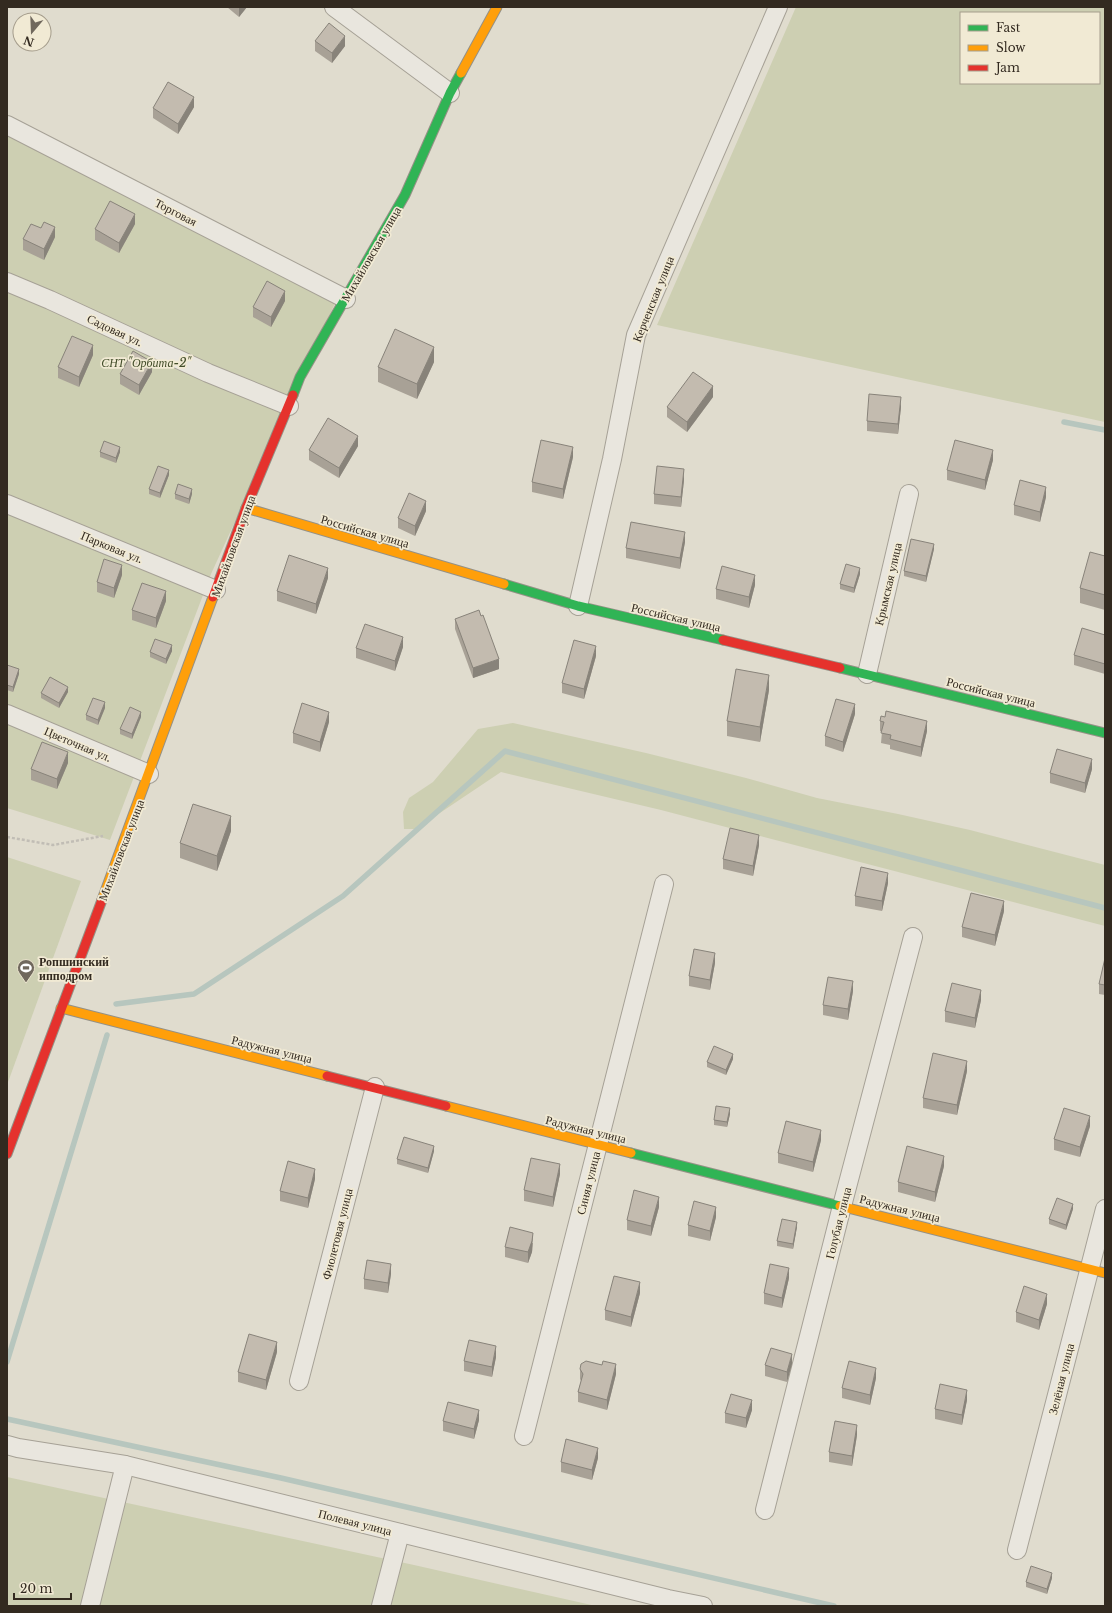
<svg xmlns="http://www.w3.org/2000/svg" width="1112" height="1613" viewBox="0 0 1112 1613" font-family="'Libre Baskerville',serif">
<style>
.green{fill:#cdcfb2;fill-rule:evenodd}
.lines{fill:none;stroke-linecap:round;stroke-linejoin:round}
.stream{stroke:#b7c6be;stroke-width:5.5}
.street-casing{stroke:#a6a196;stroke-width:20}
.fast-casing{stroke:#959186;stroke-width:11}
.slow-casing{stroke:#959186;stroke-width:11}
.jam-casing{stroke:#959186;stroke-width:11}
.path{stroke:#c1bdb5;stroke-width:2.5;stroke-dasharray:3 2;stroke-linecap:butt}
.street{stroke:#e9e6de;stroke-width:18}
.fast{stroke:#30b455;stroke-width:9}
.slow{stroke:#ff9f0a;stroke-width:9}
.jam{stroke:#e5322d;stroke-width:9}
.wall{fill:#a8a196}
.shaded-wall{fill:#88837a}
.building{fill:#c3bbaf;stroke:#88837a}
.labels{text-anchor:middle;dominant-baseline:central;stroke-width:3.5;stroke-linejoin:round;paint-order:stroke}
.street-label{font-size:12px;fill:#332a20;stroke:#f1ead4}
.park-label{font-size:12px;font-style:italic;fill:#424d29;stroke:#f1ead4}
.poi-label{font-size:12px;font-weight:bold;fill:#332a20;stroke:#f1ead4;text-anchor:start}
</style>
<rect width="100%" height="100%" fill="#e0dcce"/>
<g class="green">
<path d="M796 7H1105V422L657 325ZM961 13H1099V83H961Z"/>
<polygon points="7,132 336,301 211,574 110,840 7,808"/>
<polygon points="513,723 646,753 746,778 817,798 898,814 970,830 1105,865 1105,926 661,810 501,772 416,829 404,829 403,812 409,798 433,782 478,729"/>
<polygon points="7,857 81,881 7,1085"/>
<polygon points="7,1477 414,1565 596,1606 7,1606"/>
</g>
<g class="lines">
<g class="stream">
<polyline points="1064,422 1105,430"/>
<polyline points="116,1004 194,994 343,896 505,751 1105,908"/>
<polyline points="7,1362 107,1035"/>
<polyline points="7,1419 281,1478 834,1606"/>
</g>
<defs>
<g id="street">
<polyline points="334,7 450,93"/>
<polyline points="7,125 346,299"/>
<polyline points="7,282 50,300 208,373 289,406"/>
<polyline points="7,504 216,590"/>
<polyline points="578,606 612,459 636,335 778,7"/>
<polyline points="867,674 909,494"/>
<polyline points="7,714 149,774"/>
<polyline points="299,1381 375,1087"/>
<polyline points="524,1436 664,884"/>
<polyline points="7,1445 18,1448 125,1465 668,1599 703,1606"/>
<polyline points="765,1510 842,1206 913,937"/>
<polyline points="1017,1550 1105,1209"/>
<polyline points="90,1606 125,1465"/>
<polyline points="381,1606 400,1533"/>
</g>
<g id="fast">
<polyline points="293,395 300,377 405,195 450,93 461,73"/>
<polyline points="504,584 578,606 723,640"/>
<polyline points="840,668 1105,733"/>
<polyline points="631,1153 840,1206"/>
</g>
<g id="slow">
<polyline points="461,73 497,7"/>
<polyline points="246,508 504,584"/>
<polyline points="102,900 213,597"/>
<polyline points="61,1008 327,1076"/>
<polyline points="446,1106 631,1153"/>
<polyline points="840,1206 1105,1273"/>
</g>
<g id="jam">
<polyline points="213,597 246,508 293,395"/>
<polyline points="723,640 840,668"/>
<polyline points="327,1076 446,1106"/>
<polyline points="7,1154 102,900"/>
</g>
</defs>
<use href="#street" class="street-casing"/>
<use href="#fast" class="fast-casing"/>
<use href="#slow" class="slow-casing"/>
<use href="#jam" class="jam-casing"/>
<polyline class="path" points="7,837 53,845 103,836"/>
<use href="#street" class="street"/>
<use href="#fast" class="fast"/>
<use href="#slow" class="slow"/>
<use href="#jam" class="jam"/>
</g>
<g class="wall">
<polygon points="227,7 247,7 239,17"/>
<polygon points="315,41 345,46 332,63 315,51"/>
<polygon points="194,107 178,134 153,118 153,108"/>
<polygon points="135,224 119,253 95,240 95,229"/>
<polygon points="41,228 55,237 44,260 23,250 23,239"/>
<polygon points="285,301 271,327 253,317 253,307"/>
<polygon points="93,355 79,387 58,378 58,367"/>
<polygon points="434,362 417,399 378,382 378,367"/>
<polygon points="152,372 139,395 120,384 120,374"/>
<polygon points="713,397 687,432 667,417 667,407"/>
<polygon points="901,407 898,434 867,431 867,421"/>
<polygon points="358,446 339,478 309,460 309,450"/>
<polygon points="100,452 120,452 116,463 100,457"/>
<polygon points="573,457 563,499 532,492 532,482"/>
<polygon points="993,460 985,490 947,480 947,470"/>
<polygon points="169,475 160,498 149,494 149,489"/>
<polygon points="684,480 681,507 654,504 654,494"/>
<polygon points="175,494 192,494 189,504 175,499"/>
<polygon points="1046,497 1040,522 1014,515 1014,505"/>
<polygon points="426,511 415,536 398,528 398,518"/>
<polygon points="685,542 680,569 626,558 626,548"/>
<polygon points="934,549 926,582 904,576 904,571"/>
<polygon points="1105,556 1105,610 1080,603 1080,588"/>
<polygon points="860,574 854,593 840,589 840,584"/>
<polygon points="122,575 114,598 97,592 97,582"/>
<polygon points="328,578 316,614 277,601 277,591"/>
<polygon points="755,585 749,608 716,599 716,589"/>
<polygon points="166,601 156,628 132,620 132,610"/>
<polygon points="455,619 499,669 473,678 455,629"/>
<polygon points="1105,635 1105,674 1074,665 1074,655"/>
<polygon points="403,647 395,671 356,658 356,648"/>
<polygon points="172,651 166,664 150,657 150,652"/>
<polygon points="596,656 584,699 562,693 562,683"/>
<polygon points="7,665 19,674 13,692 7,690"/>
<polygon points="769,690 760,742 727,736 727,721"/>
<polygon points="68,692 59,708 41,698 41,693"/>
<polygon points="105,708 98,725 86,720 86,715"/>
<polygon points="855,714 843,752 825,746 825,736"/>
<polygon points="141,717 132,739 120,734 120,729"/>
<polygon points="880,721 927,731 921,757 890,749 890,745 881,743 882,732 880,731"/>
<polygon points="329,722 320,752 293,743 293,733"/>
<polygon points="68,763 57,789 31,780 31,769"/>
<polygon points="1092,769 1085,793 1050,783 1050,773"/>
<polygon points="231,831 217,871 180,858 180,843"/>
<polygon points="759,845 753,876 723,869 723,859"/>
<polygon points="888,883 882,911 855,906 855,896"/>
<polygon points="1004,911 995,946 962,937 962,927"/>
<polygon points="1105,958 1105,995 1099,994 1099,984"/>
<polygon points="715,963 710,990 689,986 689,976"/>
<polygon points="853,991 848,1020 823,1015 823,1005"/>
<polygon points="981,1000 975,1028 945,1022 945,1011"/>
<polygon points="733,1059 726,1075 707,1067 707,1062"/>
<polygon points="967,1071 957,1115 923,1108 923,1098"/>
<polygon points="730,1114 727,1127 714,1125 714,1120"/>
<polygon points="1090,1126 1080,1157 1054,1150 1054,1139"/>
<polygon points="821,1140 813,1172 778,1163 778,1153"/>
<polygon points="434,1151 428,1173 397,1164 397,1159"/>
<polygon points="944,1166 935,1202 898,1192 898,1182"/>
<polygon points="560,1174 553,1207 524,1201 524,1190"/>
<polygon points="315,1179 308,1208 280,1201 280,1191"/>
<polygon points="659,1207 651,1236 627,1230 627,1220"/>
<polygon points="1073,1209 1066,1230 1049,1224 1049,1219"/>
<polygon points="716,1217 710,1241 688,1236 688,1225"/>
<polygon points="797,1227 793,1249 777,1246 777,1241"/>
<polygon points="533,1243 532,1252 528,1263 505,1257 505,1247"/>
<polygon points="391,1274 388,1293 364,1289 364,1279"/>
<polygon points="789,1278 782,1308 764,1304 764,1293"/>
<polygon points="640,1293 631,1327 605,1320 605,1310"/>
<polygon points="1047,1304 1039,1330 1016,1322 1016,1312"/>
<polygon points="277,1352 266,1390 238,1382 238,1372"/>
<polygon points="496,1357 492,1377 464,1371 464,1361"/>
<polygon points="792,1364 787,1382 765,1376 765,1365"/>
<polygon points="580,1369 616,1374 607,1410 578,1402 578,1392 581,1381 580,1379"/>
<polygon points="876,1378 870,1405 842,1398 842,1388"/>
<polygon points="967,1400 962,1425 935,1419 935,1409"/>
<polygon points="752,1410 746,1428 725,1423 725,1413"/>
<polygon points="479,1420 474,1439 443,1431 443,1421"/>
<polygon points="857,1435 852,1466 829,1462 829,1452"/>
<polygon points="598,1458 592,1480 561,1472 561,1462"/>
<polygon points="1052,1578 1047,1594 1026,1587 1026,1582"/>
</g>
<g class="shaded-wall">
<polygon points="239,7 247,7 239,17"/>
<polygon points="345,36 345,46 332,63 332,53"/>
<polygon points="194,97 194,107 178,134 178,124"/>
<polygon points="135,214 135,224 119,253 119,243"/>
<polygon points="55,227 55,237 44,260 44,249"/>
<polygon points="285,291 285,301 271,327 271,317"/>
<polygon points="93,345 93,355 79,387 79,377"/>
<polygon points="434,347 434,362 417,399 417,384"/>
<polygon points="152,362 152,372 139,395 139,385"/>
<polygon points="713,386 713,397 687,432 687,422"/>
<polygon points="901,397 901,407 898,434 898,424"/>
<polygon points="358,436 358,446 339,478 339,468"/>
<polygon points="120,447 120,452 116,463 116,458"/>
<polygon points="573,447 573,457 563,499 563,489"/>
<polygon points="993,450 993,460 985,490 985,480"/>
<polygon points="684,469 684,480 681,507 681,497"/>
<polygon points="169,470 169,475 160,498 160,493"/>
<polygon points="1046,487 1046,497 1040,522 1040,512"/>
<polygon points="192,489 192,494 189,504 189,499"/>
<polygon points="426,501 426,511 415,536 415,526"/>
<polygon points="685,532 685,542 680,569 680,558"/>
<polygon points="934,544 934,549 926,582 926,576"/>
<polygon points="122,565 122,575 114,598 114,588"/>
<polygon points="328,568 328,578 316,614 316,604"/>
<polygon points="860,568 860,574 854,593 854,588"/>
<polygon points="755,575 755,585 749,608 749,597"/>
<polygon points="166,591 166,601 156,628 156,618"/>
<polygon points="403,637 403,647 395,671 395,661"/>
<polygon points="172,645 172,651 166,664 166,659"/>
<polygon points="596,646 596,656 584,699 584,689"/>
<polygon points="499,659 499,669 473,678 473,668"/>
<polygon points="19,669 19,674 13,692 13,687"/>
<polygon points="769,675 769,690 760,742 760,727"/>
<polygon points="68,687 68,692 59,708 59,703"/>
<polygon points="105,702 105,708 98,725 98,720"/>
<polygon points="855,704 855,714 843,752 843,742"/>
<polygon points="141,712 141,717 132,739 132,734"/>
<polygon points="329,712 329,722 320,752 320,742"/>
<polygon points="927,721 927,731 921,757 921,747"/>
<polygon points="68,752 68,763 57,789 57,779"/>
<polygon points="1092,759 1092,769 1085,793 1085,783"/>
<polygon points="231,816 231,831 217,871 217,856"/>
<polygon points="759,835 759,845 753,876 753,866"/>
<polygon points="888,873 888,883 882,911 882,901"/>
<polygon points="1004,901 1004,911 995,946 995,935"/>
<polygon points="715,953 715,963 710,990 710,980"/>
<polygon points="853,981 853,991 848,1020 848,1009"/>
<polygon points="981,990 981,1000 975,1028 975,1018"/>
<polygon points="733,1054 733,1059 726,1075 726,1070"/>
<polygon points="967,1061 967,1071 957,1115 957,1105"/>
<polygon points="730,1108 730,1114 727,1127 727,1122"/>
<polygon points="1090,1116 1090,1126 1080,1157 1080,1147"/>
<polygon points="821,1130 821,1140 813,1172 813,1162"/>
<polygon points="434,1146 434,1151 428,1173 428,1168"/>
<polygon points="944,1156 944,1166 935,1202 935,1192"/>
<polygon points="560,1164 560,1174 553,1207 553,1197"/>
<polygon points="315,1169 315,1179 308,1208 308,1198"/>
<polygon points="659,1197 659,1207 651,1236 651,1226"/>
<polygon points="1073,1204 1073,1209 1066,1230 1066,1225"/>
<polygon points="716,1207 716,1217 710,1241 710,1231"/>
<polygon points="797,1222 797,1227 793,1249 793,1244"/>
<polygon points="533,1233 532,1252 528,1263 528,1252"/>
<polygon points="391,1264 391,1274 388,1293 388,1283"/>
<polygon points="789,1268 789,1278 782,1308 782,1298"/>
<polygon points="640,1282 640,1293 631,1327 631,1317"/>
<polygon points="1047,1294 1047,1304 1039,1330 1039,1320"/>
<polygon points="277,1342 277,1352 266,1390 266,1380"/>
<polygon points="496,1346 496,1357 492,1377 492,1367"/>
<polygon points="792,1354 792,1364 787,1382 787,1372"/>
<polygon points="616,1364 616,1374 607,1410 607,1400"/>
<polygon points="876,1368 876,1378 870,1405 870,1395"/>
<polygon points="967,1390 967,1400 962,1425 962,1415"/>
<polygon points="752,1400 752,1410 746,1428 746,1418"/>
<polygon points="479,1410 479,1420 474,1439 474,1429"/>
<polygon points="857,1425 857,1435 852,1466 852,1456"/>
<polygon points="598,1448 598,1458 592,1480 592,1470"/>
<polygon points="1052,1573 1052,1578 1047,1594 1047,1589"/>
</g>
<g class="building">
<polygon points="329,23 345,36 332,53 315,41"/>
<polygon points="168,82 194,97 178,124 153,108"/>
<polygon points="110,201 135,214 119,243 95,229"/>
<polygon points="44,222 55,227 44,249 23,239 31,224 41,228"/>
<polygon points="267,281 285,291 271,317 253,307"/>
<polygon points="395,329 434,347 417,384 378,367"/>
<polygon points="72,336 93,345 79,377 58,367"/>
<polygon points="133,351 152,362 139,385 120,374"/>
<polygon points="693,372 713,386 687,422 667,407"/>
<polygon points="869,394 901,397 898,424 867,421"/>
<polygon points="328,418 358,436 339,468 309,450"/>
<polygon points="541,440 573,447 563,489 532,482"/>
<polygon points="955,440 993,450 985,480 947,470"/>
<polygon points="104,441 120,447 116,458 100,452"/>
<polygon points="158,466 169,470 160,493 149,489"/>
<polygon points="657,466 684,469 681,497 654,494"/>
<polygon points="1020,480 1046,487 1040,512 1014,505"/>
<polygon points="178,484 192,489 189,499 175,494"/>
<polygon points="409,493 426,501 415,526 398,518"/>
<polygon points="631,522 685,532 680,558 626,548"/>
<polygon points="911,539 934,544 926,576 904,571"/>
<polygon points="1090,552 1105,556 1105,595 1080,588"/>
<polygon points="289,555 328,568 316,604 277,591"/>
<polygon points="104,559 122,565 114,588 97,582"/>
<polygon points="846,564 860,568 854,588 840,584"/>
<polygon points="722,566 755,575 749,597 716,589"/>
<polygon points="142,583 166,591 156,618 132,610"/>
<polygon points="479,610 481,616 483,615 499,659 473,668 455,619"/>
<polygon points="365,624 403,637 395,661 356,648"/>
<polygon points="1082,628 1105,635 1105,664 1074,655"/>
<polygon points="155,639 172,645 166,659 150,652"/>
<polygon points="574,640 596,646 584,689 562,683"/>
<polygon points="7,665 19,669 13,687 7,685"/>
<polygon points="736,669 769,675 760,727 727,721"/>
<polygon points="50,677 68,687 59,703 41,693"/>
<polygon points="93,698 105,702 98,720 86,715"/>
<polygon points="836,699 855,704 843,742 825,736"/>
<polygon points="302,703 329,712 320,742 293,733"/>
<polygon points="130,707 141,712 132,734 120,729"/>
<polygon points="886,711 927,721 921,747 890,739 891,735 881,733 884,722 880,721 881,716 885,717"/>
<polygon points="42,742 68,752 57,779 31,769"/>
<polygon points="1057,749 1092,759 1085,783 1050,773"/>
<polygon points="193,804 231,816 217,856 180,843"/>
<polygon points="730,828 759,835 753,866 723,859"/>
<polygon points="861,867 888,873 882,901 855,896"/>
<polygon points="971,893 1004,901 995,935 962,927"/>
<polygon points="694,949 715,953 710,980 689,976"/>
<polygon points="1105,958 1105,985 1099,984"/>
<polygon points="828,977 853,981 848,1009 823,1005"/>
<polygon points="952,983 981,990 975,1018 945,1011"/>
<polygon points="714,1046 733,1054 726,1070 707,1062"/>
<polygon points="933,1053 967,1061 957,1105 923,1098"/>
<polygon points="716,1106 730,1108 727,1122 714,1120"/>
<polygon points="1064,1108 1090,1116 1080,1147 1054,1139"/>
<polygon points="786,1121 821,1130 813,1162 778,1153"/>
<polygon points="404,1137 434,1146 428,1168 397,1159"/>
<polygon points="907,1146 944,1156 935,1192 898,1182"/>
<polygon points="531,1158 560,1164 553,1197 524,1190"/>
<polygon points="288,1161 315,1169 308,1198 280,1191"/>
<polygon points="634,1190 659,1197 651,1226 627,1220"/>
<polygon points="1057,1198 1073,1204 1066,1225 1049,1219"/>
<polygon points="694,1201 716,1207 710,1231 688,1225"/>
<polygon points="782,1219 797,1222 793,1244 777,1241"/>
<polygon points="510,1227 533,1233 532,1241 528,1252 505,1247"/>
<polygon points="367,1260 391,1264 388,1283 364,1279"/>
<polygon points="770,1264 789,1268 782,1298 764,1293"/>
<polygon points="614,1276 640,1282 631,1317 605,1310"/>
<polygon points="1024,1286 1047,1294 1039,1320 1016,1312"/>
<polygon points="249,1334 277,1342 266,1380 238,1372"/>
<polygon points="469,1340 496,1346 492,1367 464,1361"/>
<polygon points="771,1348 792,1354 787,1372 765,1365"/>
<polygon points="586,1361 602,1365 603,1361 616,1364 607,1400 578,1392 583,1374 580,1369 581,1364"/>
<polygon points="849,1361 876,1368 870,1395 842,1388"/>
<polygon points="940,1384 967,1390 962,1415 935,1409"/>
<polygon points="731,1394 752,1400 746,1418 725,1413"/>
<polygon points="448,1402 479,1410 474,1429 443,1421"/>
<polygon points="835,1421 857,1425 852,1456 829,1452"/>
<polygon points="566,1439 598,1448 592,1470 561,1462"/>
<polygon points="1031,1566 1052,1573 1047,1589 1026,1582"/>
</g>
<defs>
<symbol id="stadium-pin" viewBox="-11 -11 22 30"><path d="M0 17L-7.5 6A9.5 9.5 0 1 1 7.5 6Z" fill="#70685d" stroke="#f1ead4"/><path d="M0-5a6.5 5 0 1 0 0 10a6.5 5 0 1 0 0-10ZM-3.5-1.8h7v3.6h-7Z" fill="#fff"/></symbol>
</defs>
<g fill-rule="evenodd">
<use href="#stadium-pin" x="16" y="958" width="20" height="27"/>
</g>
<g class="labels">
<g class="street-label">
<text transform="translate(176 212) rotate(27)">Торговая</text>
<text transform="translate(371 254) rotate(-60)">Михайловская улица</text>
<text transform="translate(653 299) rotate(-68)">Керченская улица</text>
<text transform="translate(115 330) rotate(25)">Садовая ул.</text>
<text transform="translate(365 531) rotate(16)">Российская улица</text>
<text transform="translate(233 546) rotate(-70)">Михайловская улица</text>
<text transform="translate(112 547) rotate(22)">Парковая ул.</text>
<text transform="translate(888 584) rotate(-77)">Крымская улица</text>
<text transform="translate(676 617) rotate(13)">Российская улица</text>
<text transform="translate(991 692) rotate(14)">Российская улица</text>
<text transform="translate(78 744) rotate(23)">Цветочная ул.</text>
<text transform="translate(121 850) rotate(-69)">Михайловская улица</text>
<text transform="translate(272 1049) rotate(14)">Радужная улица</text>
<text transform="translate(586 1129) rotate(14)">Радужная улица</text>
<text transform="translate(588 1183) rotate(-76)">Синяя улица</text>
<text transform="translate(900 1208) rotate(14)">Радужная улица</text>
<text transform="translate(838 1223) rotate(-76)">Голубая улица</text>
<text transform="translate(337 1234) rotate(-76)">Фиолетовая улица</text>
<text transform="translate(1061 1379) rotate(-76)">Зелёная улица</text>
<text transform="translate(355 1522) rotate(14)">Полевая улица</text>
</g>
<g class="park-label">
<text x="146" y="362">СНТ "Орбита-2"</text>
</g>
<g class="poi-label">
<text x="39" y="961">Ропшинский<tspan x="39" dy="14">ипподром</tspan></text>
</g>
</g>
<rect width="1112" height="1613" fill="none" stroke="#332a20" stroke-width="16"/>
<rect x="960" y="12" width="140" height="72" fill="#f1ead4" stroke="#a59d8c"/>
<rect x="968" y="25" width="20" height="6" fill="#30b455" stroke="#a59d8c"/>
<text x="996" y="32" font-size="12" fill="#332a20">Fast</text>
<rect x="968" y="45" width="20" height="6" fill="#ff9f0a" stroke="#a59d8c"/>
<text x="996" y="52" font-size="12" fill="#332a20">Slow</text>
<rect x="968" y="65" width="20" height="6" fill="#e5322d" stroke="#a59d8c"/>
<text x="996" y="72" font-size="12" fill="#332a20">Jam</text>
<g transform="translate(32 32) rotate(199)"><circle r="19" fill="#f1ead4" stroke="#a59d8c"/>
<path d="M0-3L7 15L0 10L-7 15Z" fill="#70685d"/>
<text y="-6" font-size="11" font-weight="bold" text-anchor="middle" fill="#332a20">N</text>
</g>
<path d="M14 1593v6h57v-6" fill="none" stroke="#332a20" stroke-width="2"/>
<text x="20" y="1593" font-size="12" fill="#332a20" stroke="#f1ead4" stroke-width="3" paint-order="stroke">20 m</text>
</svg>
